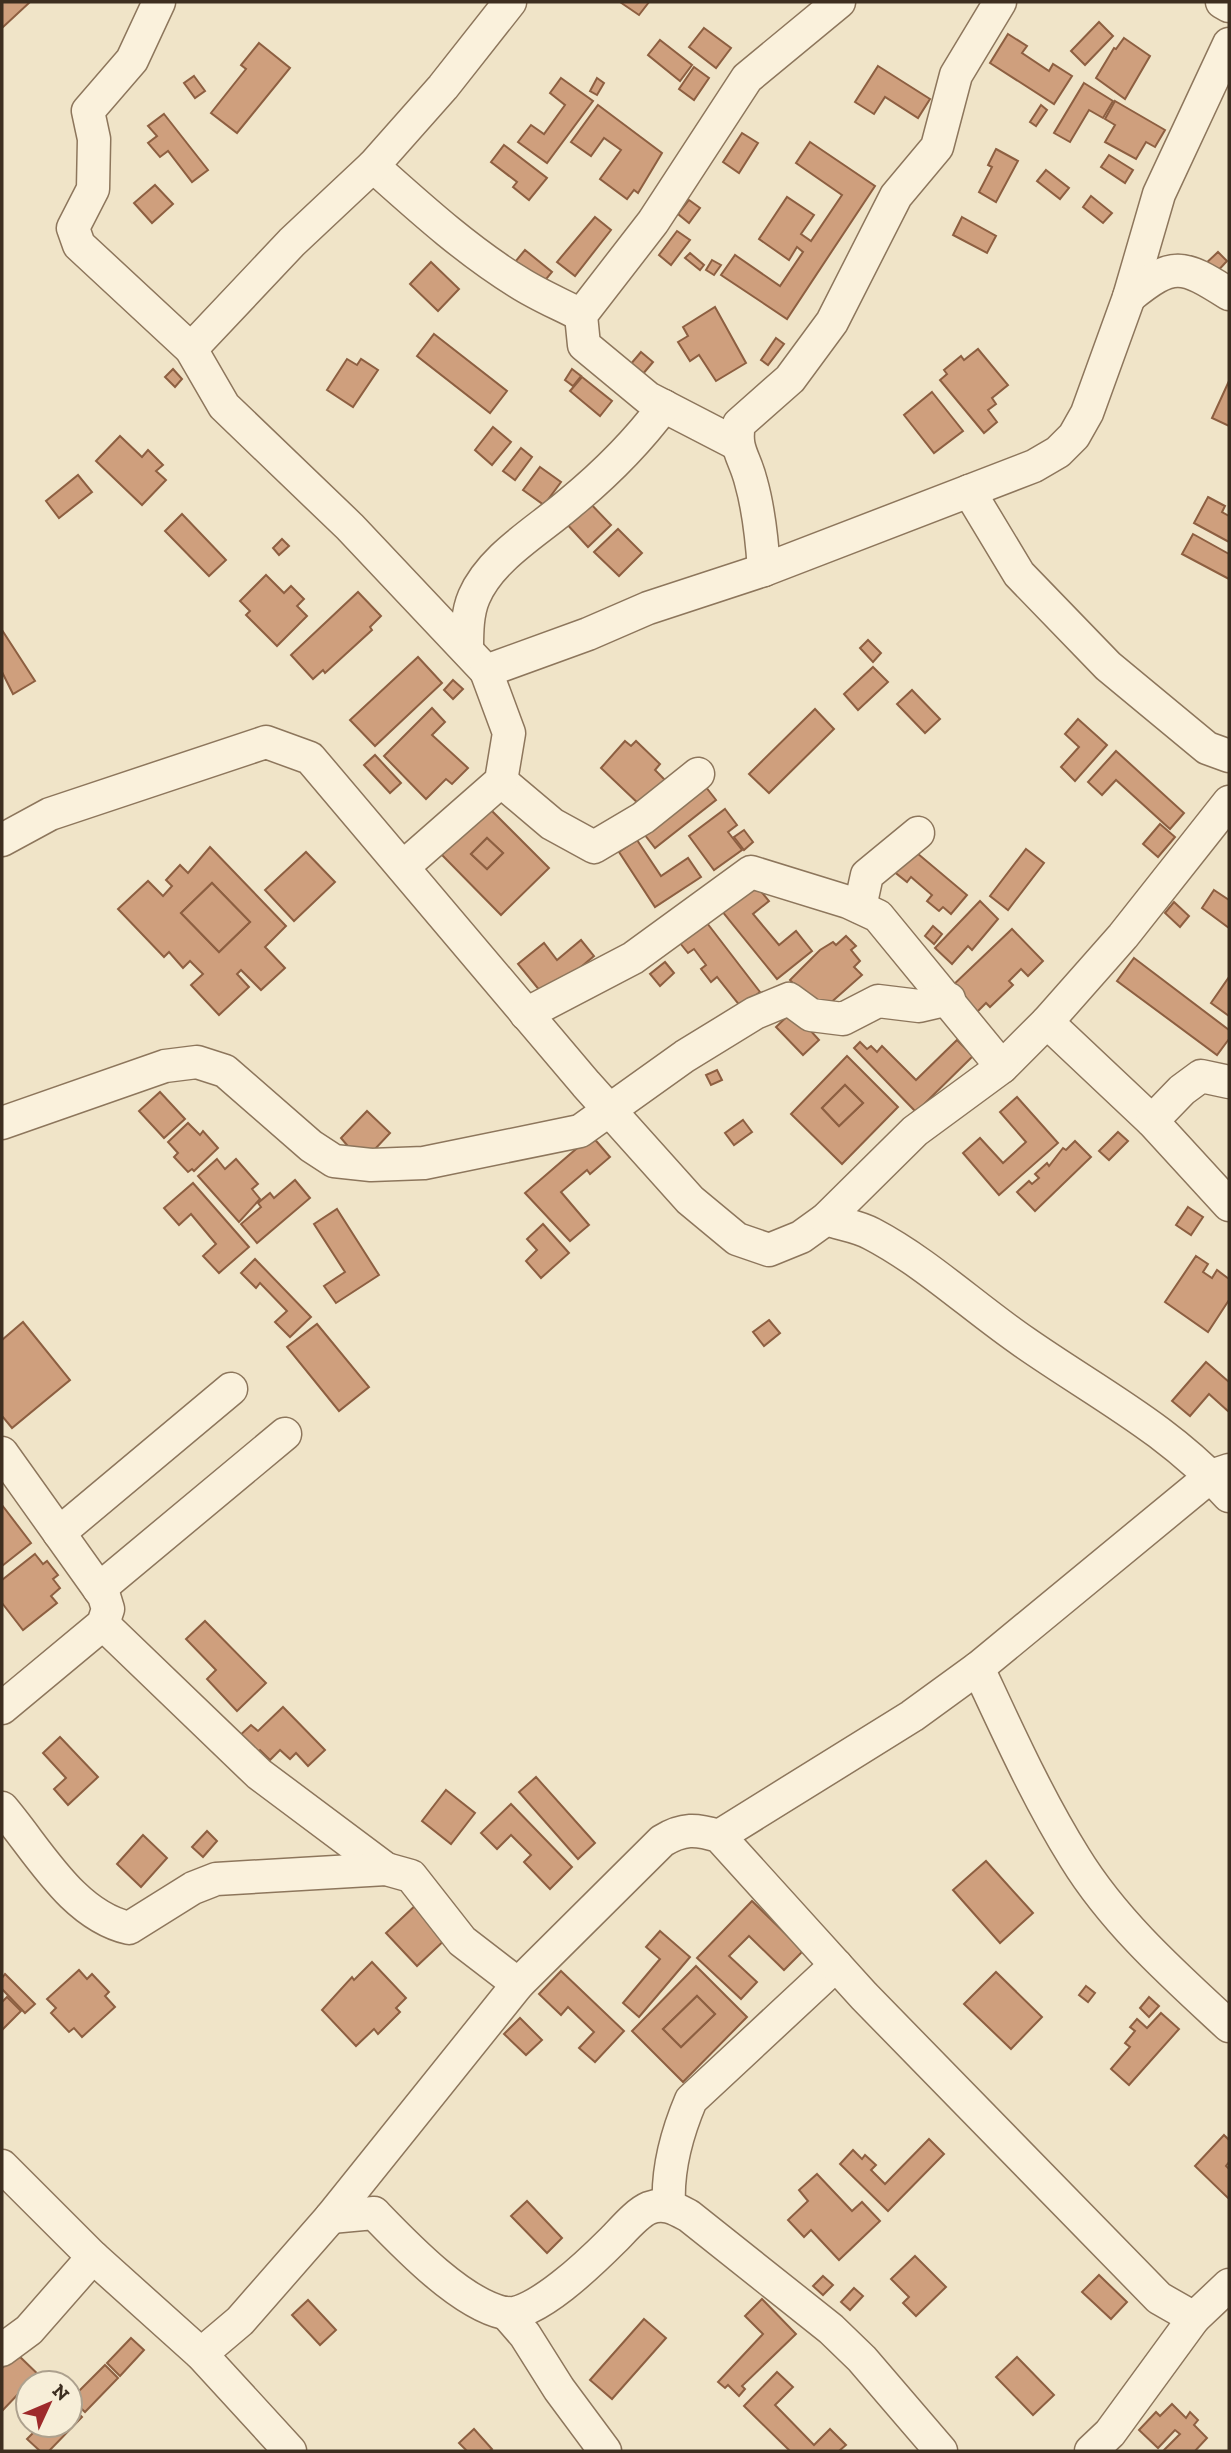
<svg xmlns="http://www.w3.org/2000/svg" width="1231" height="2453" viewBox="0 0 1231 2453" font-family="'Zilla Slab',serif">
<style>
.building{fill:#cf9f7d;stroke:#8d5f41;stroke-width:2;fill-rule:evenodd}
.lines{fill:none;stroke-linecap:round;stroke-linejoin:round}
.minor-casing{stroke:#8d765c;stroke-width:35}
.minor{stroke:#faf1dc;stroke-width:32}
</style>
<rect width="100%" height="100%" fill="#f0e4c8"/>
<g class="building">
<polygon points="2,2 30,2 2,28"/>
<polygon points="620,2 649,2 639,15"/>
<polygon points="1099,22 1113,36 1085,65 1071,51"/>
<polygon points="704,28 731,48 716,68 689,47"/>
<polygon points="1008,34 1027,46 1022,53 1049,71 1053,64 1072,76 1054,104 990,63"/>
<polygon points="1124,38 1150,56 1125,99 1096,78 1114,48 1116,49"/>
<polygon points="660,40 692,65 680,81 648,55"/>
<polygon points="259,43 290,68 237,133 211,113 246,69 241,65"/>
<polygon points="878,66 930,99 918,118 885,97 874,114 855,102"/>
<polygon points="694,67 709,78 694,100 679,89"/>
<polygon points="194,76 205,91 195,98 184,83"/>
<polygon points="561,78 593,101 547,163 518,142 531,125 544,134 565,105 550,93"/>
<polygon points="597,78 604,83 597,95 590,91"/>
<polygon points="1084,83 1113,101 1103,118 1089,110 1070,142 1054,133"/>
<polygon points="1115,101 1165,130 1155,147 1146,142 1136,159 1105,142 1115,125 1105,119"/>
<polygon points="598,105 662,153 638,193 634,190 627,199 600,179 621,150 604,138 591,156 571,142"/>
<polygon points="1041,105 1047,110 1036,126 1030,122"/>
<polygon points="164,114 208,170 192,182 168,151 160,157 148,143 157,136 148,126"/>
<polygon points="742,133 758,143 739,173 723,162"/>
<polygon points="810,142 875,186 787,319 721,275 735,255 780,286 803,252 797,247 789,260 759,239 787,197 814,215 801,234 811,241 842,195 796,163"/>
<polygon points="504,145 547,178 529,200 513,187 517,182 491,162"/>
<polygon points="996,149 1018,161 996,202 979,192 992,167 988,165"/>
<polygon points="1109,155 1133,170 1125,183 1101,167"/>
<polygon points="1046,170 1069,188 1060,199 1037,181"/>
<polygon points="155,185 173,204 152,223 134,203"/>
<polygon points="1091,196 1112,213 1103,223 1083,207"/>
<polygon points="689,200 700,208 689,223 678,214"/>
<polygon points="595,217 611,230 575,276 557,262"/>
<polygon points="962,217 996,236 987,253 953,235"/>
<polygon points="677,231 690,240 671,265 659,255"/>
<polygon points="525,250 552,272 537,290 510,268"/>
<polygon points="1218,252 1227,261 1213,276 1203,266"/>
<polygon points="690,253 704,265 700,270 685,258"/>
<polygon points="712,260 721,265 714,275 706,270"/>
<polygon points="431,262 459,289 438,311 410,284"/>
<polygon points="715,307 746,363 716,381 699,355 690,361 678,342 688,336 683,327"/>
<polygon points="434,334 507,391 490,413 417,356"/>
<polygon points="776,338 784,344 768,365 761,360"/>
<polygon points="978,349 1008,385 992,398 996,404 988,410 997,422 984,433 940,380 947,374 944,370 961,356 964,360"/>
<polygon points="641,352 653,362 642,375 630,365"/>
<polygon points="347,359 357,365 361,359 378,370 353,407 327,390"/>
<polygon points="173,369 182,379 175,387 165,377"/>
<polygon points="572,369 581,376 573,386 565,380"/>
<polygon points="582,377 612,401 600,416 570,391"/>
<polygon points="1229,381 1229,426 1212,418"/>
<polygon points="932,392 963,431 934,453 904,415"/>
<polygon points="493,427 511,442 492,465 475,450"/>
<polygon points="120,436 142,457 148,450 163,465 156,471 166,480 142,505 96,461"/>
<polygon points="521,448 532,457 515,480 503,471"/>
<polygon points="540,467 561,482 544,505 523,490"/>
<polygon points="78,475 92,492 59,518 46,501"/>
<polygon points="1208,497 1225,506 1222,512 1229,516 1229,542 1194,523"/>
<polygon points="587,500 611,525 588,547 564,521"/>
<polygon points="182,514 226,560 209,576 165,531"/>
<polygon points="618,529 642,553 619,576 594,552"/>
<polygon points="1193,534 1229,554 1229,579 1182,554"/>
<polygon points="282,539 289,546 279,555 273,548"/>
<polygon points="266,575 284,593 291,586 304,599 297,606 307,616 277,646 246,615 250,611 240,601"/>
<polygon points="358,592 381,616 370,627 372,630 325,673 323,670 313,679 291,655"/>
<polygon points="2,630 35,681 13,694 2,672"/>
<polygon points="868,640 881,653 873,662 860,648"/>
<polygon points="418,657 442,683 375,746 350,720"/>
<polygon points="873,667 888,682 858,710 844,694"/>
<polygon points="453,680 463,689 453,699 444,690"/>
<polygon points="912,690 940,719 925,733 897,704"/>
<polygon points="432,708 445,722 432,735 468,768 452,784 446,779 426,799 384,756"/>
<polygon points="815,709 834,729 769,793 749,774"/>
<polygon points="1078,719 1107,745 1075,781 1061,767 1079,747 1065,734"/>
<polygon points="625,741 631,746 636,741 660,764 655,770 665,780 641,806 601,768"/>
<polygon points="1116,751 1184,813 1170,829 1116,780 1102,795 1088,782"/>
<polygon points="375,755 401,783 390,793 364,765"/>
<polygon points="702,782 716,800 655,848 641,830"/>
<path d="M488 807 549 868 501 915 441 854ZM487 838 503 853 487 869 471 854Z"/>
<polygon points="725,809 737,825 728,832 742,850 714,870 689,836"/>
<polygon points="1160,824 1175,837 1158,857 1143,844"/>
<polygon points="744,830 753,842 744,850 734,837"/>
<polygon points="487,838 503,853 487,869 471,854"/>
<polygon points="637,840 661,876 688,858 701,877 655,907 619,852"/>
<path d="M210 847 286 926 265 947 285 968 261 990 241 970 237 974 249 987 219 1015 191 985 203 974 190 961 183 968 169 952 164 957 118 909 148 881 163 896 172 886 166 880 180 865 188 873ZM212 883 250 922 219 952 181 913Z"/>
<polygon points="911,848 967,895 951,914 943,907 939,911 927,901 932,895 911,877 907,882 892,870"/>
<polygon points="1026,849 1044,863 1008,910 990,896"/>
<polygon points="306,852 335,882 294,921 265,890"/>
<polygon points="212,883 250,922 219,952 181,913"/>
<polygon points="754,883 769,901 753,914 779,945 796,931 812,951 777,979 721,910"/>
<polygon points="1214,890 1229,900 1229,928 1202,908"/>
<polygon points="980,901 998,919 972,950 968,946 952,964 935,948"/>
<polygon points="1174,902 1189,916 1180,927 1165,913"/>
<polygon points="707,923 760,992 741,1007 717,977 711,982 701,969 706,965 694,949 688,953 680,943"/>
<polygon points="933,926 942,934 934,944 925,936"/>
<polygon points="1012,929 1043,961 1028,976 1021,969 1009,981 1013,985 990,1007 986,1003 975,1014 950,988"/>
<polygon points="846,936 856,946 851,950 860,961 854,967 862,975 819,1013 790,980 820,950 833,942 836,945"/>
<polygon points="581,940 594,956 545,997 518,964 544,943 557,960"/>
<polygon points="1134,958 1229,1030 1229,1039 1217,1055 1117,981"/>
<polygon points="665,962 674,973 660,986 650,974"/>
<polygon points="1229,977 1229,1016 1211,1003"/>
<polygon points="795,1009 799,1018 819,1040 803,1055 776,1027"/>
<polygon points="957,1040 973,1056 916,1112 854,1048 860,1042 867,1049 871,1046 877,1052 882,1046 916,1080"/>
<path d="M847 1056 898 1107 842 1164 791 1114ZM845 1085 863 1103 839 1126 822 1108Z"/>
<polygon points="717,1070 722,1080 711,1085 706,1075"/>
<polygon points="845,1085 863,1103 839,1126 822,1108"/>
<polygon points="160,1092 185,1119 164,1138 139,1111"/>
<polygon points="1017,1097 1058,1143 999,1195 963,1153 980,1138 1003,1163 1026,1142 1000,1112"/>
<polygon points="367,1111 390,1133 362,1163 341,1138"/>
<polygon points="743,1120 752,1132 734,1145 725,1133"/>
<polygon points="188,1123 200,1135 203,1131 218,1148 194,1171 192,1169 188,1172 174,1157 178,1153 168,1142"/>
<polygon points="1118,1132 1128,1141 1109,1160 1099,1151"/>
<polygon points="591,1135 610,1157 590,1174 587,1170 561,1192 589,1225 570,1241 525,1193 576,1149 573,1145"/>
<polygon points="1075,1141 1091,1157 1035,1211 1017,1192 1029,1181 1032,1184 1039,1178 1035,1174 1047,1163 1049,1166 1063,1148 1066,1150"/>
<polygon points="217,1159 225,1169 236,1159 258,1184 252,1189 260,1199 239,1222 198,1176"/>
<polygon points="295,1180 310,1198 257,1243 241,1224 261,1207 258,1203 270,1193 274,1198"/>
<polygon points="193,1183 249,1247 219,1273 203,1256 216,1244 191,1214 179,1225 164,1208"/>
<polygon points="1188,1207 1203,1217 1191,1235 1176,1225"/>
<polygon points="337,1209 379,1275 336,1303 324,1286 345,1272 314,1224"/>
<polygon points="543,1224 569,1253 541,1278 526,1261 537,1250 527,1239"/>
<polygon points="1196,1256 1208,1264 1203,1272 1212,1278 1217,1270 1229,1279 1229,1300 1208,1332 1165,1302"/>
<polygon points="255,1259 311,1317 290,1337 275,1322 287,1311 260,1283 256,1288 241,1273"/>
<polygon points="769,1320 780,1333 764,1346 753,1332"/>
<polygon points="23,1322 70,1380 12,1428 2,1416 2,1340"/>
<polygon points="317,1324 369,1387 339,1411 287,1347"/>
<polygon points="1206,1362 1229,1382 1229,1412 1209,1394 1190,1416 1172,1401"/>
<polygon points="2,1505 31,1543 2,1566"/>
<polygon points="35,1554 43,1564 47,1561 58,1575 53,1579 60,1588 51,1596 57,1603 23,1630 2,1603 2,1580"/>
<polygon points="205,1621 266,1683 237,1711 207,1679 216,1670 186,1639"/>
<polygon points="283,1707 325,1750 308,1766 296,1753 290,1759 280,1750 270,1760 260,1750 253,1756 236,1739 251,1725 258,1731"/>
<polygon points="60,1737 98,1777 68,1805 54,1789 66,1778 43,1753"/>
<polygon points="536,1777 595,1843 578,1859 519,1792"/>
<polygon points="446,1790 475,1813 451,1844 422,1821"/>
<polygon points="511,1804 572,1867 550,1889 524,1862 531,1855 511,1835 497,1849 481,1833"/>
<polygon points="207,1831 217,1841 203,1857 192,1847"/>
<polygon points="143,1835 167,1858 141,1887 117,1864"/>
<polygon points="986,1861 1033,1913 1000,1943 953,1890"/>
<polygon points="752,1901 803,1951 784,1970 749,1936 729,1956 757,1982 741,1999 697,1958"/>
<polygon points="418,1903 449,1936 417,1966 386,1933"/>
<polygon points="660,1931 690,1957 639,2017 623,2003 660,1959 646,1947"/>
<polygon points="372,1962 406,1998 396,2008 400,2012 378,2034 374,2029 356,2046 322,2010 352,1977 354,1980"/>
<path d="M696 1966 747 2017 683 2082 632 2031ZM697 1996 715 2014 681 2047 663 2029Z"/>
<polygon points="79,1970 87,1979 92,1974 109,1992 105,1996 115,2007 82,2037 74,2028 69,2032 51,2013 56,2008 47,1999"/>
<polygon points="561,1971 624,2031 595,2062 579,2048 594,2032 568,2007 561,2015 539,1994"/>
<polygon points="996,1972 1042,2017 1011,2049 964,2004"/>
<polygon points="5,1974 35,2004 25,2013 2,1989 2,1978"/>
<polygon points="1086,1986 1095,1993 1088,2002 1079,1995"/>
<polygon points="697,1996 715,2014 681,2047 663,2029"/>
<polygon points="7,1997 21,2011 2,2030 2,2002"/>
<polygon points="1149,1997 1159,2006 1149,2017 1140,2008"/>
<polygon points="1161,2013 1179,2029 1129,2085 1111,2069 1130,2047 1125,2043 1135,2031 1130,2027 1137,2019 1147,2028"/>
<polygon points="520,2018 542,2040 526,2055 504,2034"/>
<polygon points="1224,2135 1229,2140 1229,2162 1226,2166 1229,2169 1229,2199 1195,2166"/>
<polygon points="929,2139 944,2154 888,2211 840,2164 853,2150 862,2159 865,2155 876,2165 871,2170 885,2184"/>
<polygon points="817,2174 852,2211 862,2202 880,2221 839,2260 811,2230 804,2237 788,2220 808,2201 799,2190"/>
<polygon points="527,2201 562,2238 547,2253 511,2216"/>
<polygon points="915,2256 946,2287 916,2316 903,2303 909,2297 891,2279"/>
<polygon points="1099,2275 1127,2302 1111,2319 1082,2292"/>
<polygon points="823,2276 833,2285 823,2295 813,2286"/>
<polygon points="854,2288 863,2296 850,2310 841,2302"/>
<polygon points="762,2299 796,2334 742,2386 745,2389 739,2396 728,2385 725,2388 718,2382 763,2334 745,2316"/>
<polygon points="308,2300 336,2330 320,2345 292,2315"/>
<polygon points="644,2319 666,2338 612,2399 590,2380"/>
<polygon points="131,2338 144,2350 120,2376 107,2363"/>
<polygon points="16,2353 47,2383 28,2383 28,2396 22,2390 2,2411 2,2368"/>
<polygon points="1017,2357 1054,2395 1033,2415 996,2377"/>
<polygon points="105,2365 118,2378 85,2412 71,2399"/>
<polygon points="777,2372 793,2387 775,2405 814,2445 830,2429 846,2445 839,2451 790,2451 744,2406"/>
<polygon points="1172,2404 1186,2418 1190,2412 1198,2420 1194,2425 1207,2438 1195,2451 1163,2451 1180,2434 1175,2430 1158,2448 1139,2430 1156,2412 1160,2416"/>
<polygon points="70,2405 82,2417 49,2451 40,2451 27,2439 41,2425 70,2425"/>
<polygon points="474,2429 492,2449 489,2451 467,2451 459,2443"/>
</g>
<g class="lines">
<defs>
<g id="minor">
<polyline points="159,2 132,60 88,111 94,139 93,189 73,228 79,245 191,349 224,406 350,527 486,671 588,634 648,608 764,570 1034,466 1058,452 1074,436 1087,413 1129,297 1159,194 1229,44"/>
<path d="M510 2 443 87 373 166C419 207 466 250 518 282 538 295 560 304 581 315"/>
<polyline points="1222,2 1229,6"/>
<path d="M1129 297C1173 261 1182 264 1229 294"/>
<polyline points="191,349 292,242 373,166"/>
<polyline points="735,443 648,398 584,345 581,315 653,222 747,78 839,2"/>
<polyline points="969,491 1019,574 1108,666 1207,748 1229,756"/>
<path d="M764 570C762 540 759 510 751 482 745 457 734 450 739 424L790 379 832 322 896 196 937 147 956 75 1000 2"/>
<path d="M467 650C467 633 467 613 474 597 491 557 538 531 570 503 604 475 638 441 664 406"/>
<polyline points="501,781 552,824 594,847 643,818 698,774"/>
<polyline points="2,840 50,814 266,742 310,758 586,1084 690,1200 737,1239 769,1250 801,1237 826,1219 915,1131 1002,1067 1047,1022 1123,936 1229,802"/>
<polyline points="403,867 501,781 509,733 486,671"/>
<polyline points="860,907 867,875 918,833"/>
<polyline points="526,1014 633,958 751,872 848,902 878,916 1002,1067"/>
<polyline points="1047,1022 1152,1121 1229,1205"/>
<polyline points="1152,1121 1182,1090 1201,1076 1229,1082"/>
<polyline points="2,1123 165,1066 197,1062 225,1071 311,1146 334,1161 371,1165 424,1163 580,1131 685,1056 755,1013 789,999 811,1015 843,1019 878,1001 919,1006 949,999"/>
<path d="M826 1219C840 1224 858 1226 872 1234 927 1263 973 1307 1024 1342 1097 1393 1169 1429 1229 1496"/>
<polyline points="2,1453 104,1596 108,1609 103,1624 2,1708"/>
<polyline points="59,1533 231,1389"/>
<polyline points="99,1589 285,1434"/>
<polyline points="103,1624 259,1774 386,1869"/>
<path d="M978 1668C1008 1732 1037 1797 1075 1858 1115 1923 1174 1975 1229 2026"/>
<path d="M2 1808C38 1850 72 1915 129 1928L193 1888 216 1879 386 1869 411 1876 462 1941 518 1984"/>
<polyline points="719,1836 912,1716 978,1668 1211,1476 1229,1470"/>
<polyline points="2,2166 93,2257 201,2354 290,2451"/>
<path d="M669 2205C667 2169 677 2133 691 2100L836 1965"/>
<path d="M331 2217 374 2213C405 2245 460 2303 504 2313 533 2319 594 2259 613 2240 623 2230 637 2213 649 2208 665 2202 676 2209 689 2216L831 2329 862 2359 941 2451"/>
<polyline points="506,2313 525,2335 559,2389 605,2451"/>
<polyline points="2,2350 29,2330 93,2257"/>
<path d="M201 2354 240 2321 331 2217 518 1984 662 1841C683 1828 696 1829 719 1836L864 1996 1159 2298 1194 2318"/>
<polyline points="1091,2451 1110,2433 1194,2318 1229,2285"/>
</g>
</defs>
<use href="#minor" class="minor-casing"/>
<use href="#minor" class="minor"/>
</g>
<rect width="1231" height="2453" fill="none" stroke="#3d2e20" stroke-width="7"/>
<g transform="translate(49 2404) rotate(46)"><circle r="33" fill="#f7eed8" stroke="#ada18e" stroke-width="2"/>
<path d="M0-5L12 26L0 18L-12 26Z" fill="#9e2a2b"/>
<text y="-10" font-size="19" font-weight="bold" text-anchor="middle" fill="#3d2e20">N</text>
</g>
</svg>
